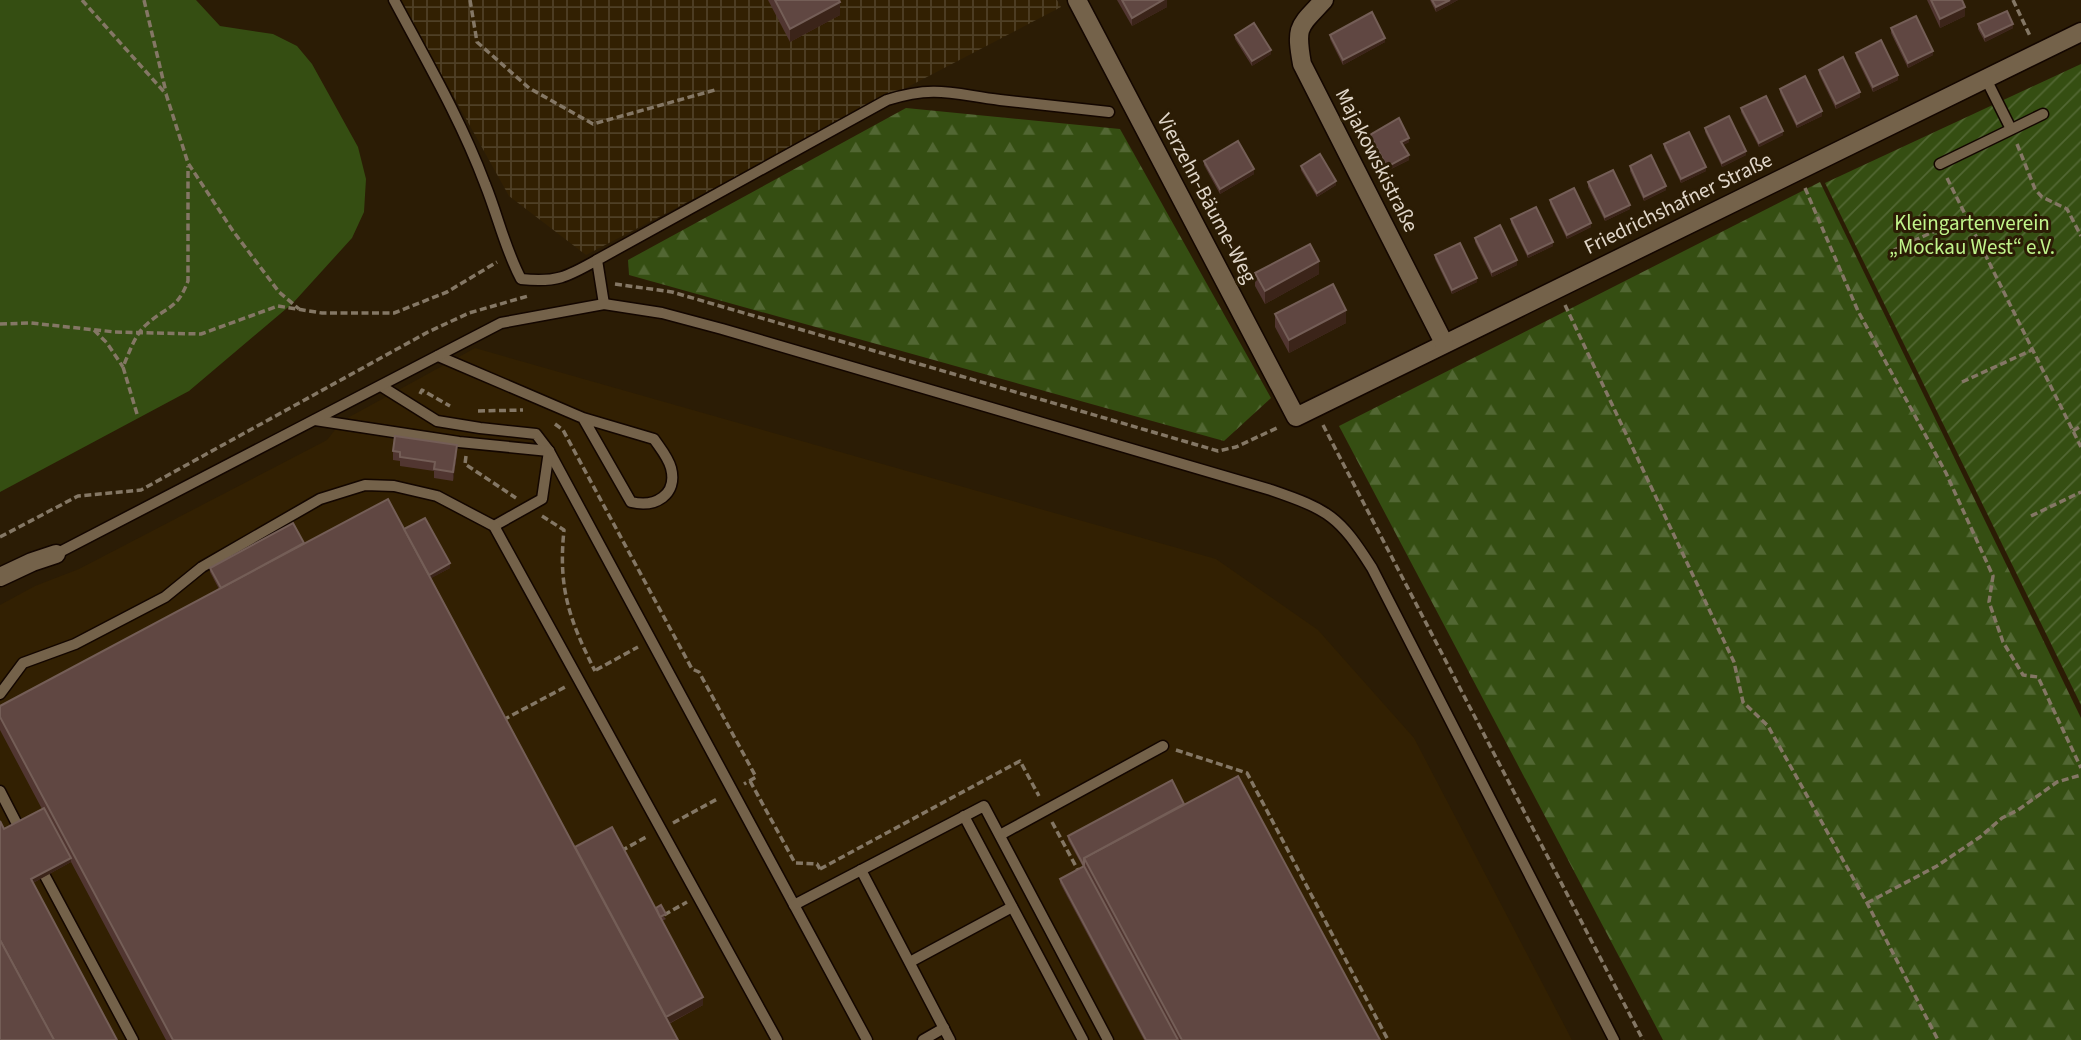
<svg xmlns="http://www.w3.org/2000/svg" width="2081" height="1040" viewBox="0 0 2081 1040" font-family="'Source Sans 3',sans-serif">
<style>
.built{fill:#322002}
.industrial{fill:url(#industrial-grid)}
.grass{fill:#354e12}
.forest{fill:url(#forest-firs)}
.garden{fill:url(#garden-furrows)}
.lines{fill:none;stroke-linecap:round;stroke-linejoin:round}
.lane-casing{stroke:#130600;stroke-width:13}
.street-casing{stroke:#130600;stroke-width:21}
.path{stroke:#847765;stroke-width:3.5;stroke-dasharray:7 3.5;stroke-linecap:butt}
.lane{stroke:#74624a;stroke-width:10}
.street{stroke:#74624a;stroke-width:18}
.wall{fill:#513631}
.shaded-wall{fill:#3b2419}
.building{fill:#604742;stroke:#745e57;stroke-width:2}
.labels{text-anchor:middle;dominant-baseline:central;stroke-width:6;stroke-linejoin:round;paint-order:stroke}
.street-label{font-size:21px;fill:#e1d7ca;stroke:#2b1c05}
.park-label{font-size:21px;fill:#c1f48b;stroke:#2b1c05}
</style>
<defs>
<pattern id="industrial-grid" width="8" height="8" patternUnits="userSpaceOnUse" patternTransform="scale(1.75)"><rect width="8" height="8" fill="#322002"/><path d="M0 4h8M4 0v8" fill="none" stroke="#4f4026"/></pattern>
<pattern id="forest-firs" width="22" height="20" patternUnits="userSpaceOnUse" patternTransform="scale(1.75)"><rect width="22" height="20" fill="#354e12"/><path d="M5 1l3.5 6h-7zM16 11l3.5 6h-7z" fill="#526733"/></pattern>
<pattern id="garden-furrows" width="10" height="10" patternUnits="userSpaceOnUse" patternTransform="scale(1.75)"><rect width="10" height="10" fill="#354e12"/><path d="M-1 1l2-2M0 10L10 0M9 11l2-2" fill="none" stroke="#526733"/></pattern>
</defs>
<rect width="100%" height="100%" fill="#2b1c05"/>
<polygon class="built" points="475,348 1216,559 1318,630 1414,738 1572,1040 0,1040 0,605 35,586 79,569 327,440 342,421"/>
<polygon class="industrial" points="400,0 1057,0 1061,7 586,255 509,196"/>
<polygon class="grass" points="0,0 196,0 220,26 273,34 297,46 312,64 358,147 366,179 364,212 352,238 293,303 189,391 0,492"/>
<g class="forest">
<polygon points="906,108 1120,129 1271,398 1224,441 629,275 628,260"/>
<polygon points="1820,182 2081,718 2081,1040 1663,1040 1339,426"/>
</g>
<polygon class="garden" points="2081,64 2081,705 1825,183"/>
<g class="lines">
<defs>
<g id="lane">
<path d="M394 0C426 60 461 120 485 184 498 216 505 249 521 279 556 283 567 277 597 260"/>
<polyline points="1986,79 2011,129"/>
<polyline points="1940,164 2043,114"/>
<path d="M604 304 597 260 887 100C936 85 952 94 1000 100 1036 104 1072 108 1109 112"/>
<path d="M438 356 583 418 631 502C655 508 678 495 671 468 668 457 660 448 654 439L583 418"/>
<polyline points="381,386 437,421 480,428 536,434 549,451 867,1040"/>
<polyline points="315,420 459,442 549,451"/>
<polyline points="494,526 542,499 549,451"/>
<path d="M56 554 501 323 604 304 662 313 722 329 1271 490C1329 510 1339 516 1372 568L1614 1040"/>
<polyline points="0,694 23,663 75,644 165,597 202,567 320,499 365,485 394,486 437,496 494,526 777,1040"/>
<polyline points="0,791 18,826"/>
<polyline points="964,816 1083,1040"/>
<polyline points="1000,835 1163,746"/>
<polyline points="861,870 950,1040"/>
<polyline points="45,876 133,1040"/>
<polyline points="794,905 984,806 1108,1040"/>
<polyline points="910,962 1012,907"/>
<polyline points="923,1040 944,1028"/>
</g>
<g id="street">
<polyline points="1077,0 1296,417 2081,32"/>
<path d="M1324 0C1299 27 1295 25 1302 64L1444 343"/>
<polyline points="0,577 32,562 56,554"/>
</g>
</defs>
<use href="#lane" class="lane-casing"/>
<use href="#street" class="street-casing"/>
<g class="path">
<polyline points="82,0 166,94 188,163 233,231 279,292 299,309"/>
<polyline points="144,0 166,92"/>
<polyline points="470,0 477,42 529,88 593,124 715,90"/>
<polyline points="2013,0 2030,36"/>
<polyline points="2017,144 2035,189 2042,197 2067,209 2081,236"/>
<polyline points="1947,178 2081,447"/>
<polyline points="1805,188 1858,311 1946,473 1993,576 1989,602 2003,642 2023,675 2038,677 2081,768"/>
<polyline points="1894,250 1965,217"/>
<polyline points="615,284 672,292 1218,451 1236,447 1279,427"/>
<polyline points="1565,305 1734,662 1743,702 1768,726 1867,903 1938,1040"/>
<polyline points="0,324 31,323 115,332 201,334 278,306 322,313 394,313 447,292 497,262"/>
<polyline points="94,330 107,343 123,367"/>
<polyline points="1962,382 2032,350"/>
<polyline points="420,394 422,390 450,406"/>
<polyline points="478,411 523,410"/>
<path d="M137 414 123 367C129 353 135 334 147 324 167 306 177 310 188 281V166"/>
<polyline points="555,424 563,430 692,669 699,672 756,777 744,784"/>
<polyline points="1323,425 1643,1040"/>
<polyline points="2073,431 2081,426"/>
<polyline points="466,456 465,464 516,498"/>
<path d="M542 516 564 530C558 588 569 619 595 671"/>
<polyline points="2031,516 2081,492"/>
<polyline points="0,537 78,496 141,490 428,332 469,313 528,296"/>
<polyline points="596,670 638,647"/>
<polyline points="503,720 567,686"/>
<polyline points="1176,750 1247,773 1388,1040"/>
<polyline points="750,781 795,863 817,864 820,869"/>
<polyline points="1052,822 1080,874"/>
<polyline points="673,823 719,798"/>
<polyline points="621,851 648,836"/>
<polyline points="820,869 1020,761 1039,796"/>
<polyline points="1867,903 1937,866 1980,837 2002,818 2018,810 2057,782 2081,775"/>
<polyline points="664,915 687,902"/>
</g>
<use href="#lane" class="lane"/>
<use href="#street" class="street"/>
</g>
<g class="wall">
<polygon points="768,0 839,0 840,15 790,42"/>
<polygon points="1117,0 1167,0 1167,7 1132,26"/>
<polygon points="1430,0 1458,0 1436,12"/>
<polygon points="1927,0 1962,0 1965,16 1940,28"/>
<polygon points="1978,24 2013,28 1985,42 1978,29"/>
<polygon points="1891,28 1933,55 1908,68 1891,33"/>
<polygon points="1235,35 1271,54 1252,66 1235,39"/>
<polygon points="1330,35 1385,42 1343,65 1330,39"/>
<polygon points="1856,53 1898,80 1873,92 1856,57"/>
<polygon points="1819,70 1860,97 1836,109 1819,74"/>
<polygon points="1780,89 1822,116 1797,128 1780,93"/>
<polygon points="1741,108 1783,135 1759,147 1741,112"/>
<polygon points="1705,128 1746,155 1722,167 1705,132"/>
<polygon points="1370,135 1409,142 1403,145 1409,160 1387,171 1370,139"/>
<polygon points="1664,144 1706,171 1681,183 1664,148"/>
<polygon points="1204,161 1254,174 1220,194 1204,165"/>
<polygon points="1301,166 1336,185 1317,197 1301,170"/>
<polygon points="1630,166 1666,190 1644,201 1630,171"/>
<polygon points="1588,182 1630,209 1605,221 1588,187"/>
<polygon points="1550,200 1591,227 1567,239 1550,204"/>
<polygon points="1511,219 1553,246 1528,258 1511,223"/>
<polygon points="1475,238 1517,265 1492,277 1475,242"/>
<polygon points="1435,255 1477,282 1452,294 1435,259"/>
<polygon points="1255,273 1319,274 1265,304 1255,286"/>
<polygon points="1275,314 1346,323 1289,353 1275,327"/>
<polygon points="393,451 457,453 453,481 434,478 434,471 400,466 400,461 393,460"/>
<polygon points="404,529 450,568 431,578 575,847 656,908 666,919 662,921 703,1005 669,1024 678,1040 166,1040 71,862 33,883 4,829 42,809 0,730 0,706 219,589 210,572 210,568"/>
<polygon points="1184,804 1380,1040 1144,1040 1060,883 1060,879 1083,867 1068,840 1068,836"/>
</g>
<g class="shaded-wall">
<polygon points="1163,0 1167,0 1167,7 1132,26 1132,18"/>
<polygon points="1450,0 1458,0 1436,12 1436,7"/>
<polygon points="840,2 840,15 790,42 790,29"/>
<polygon points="1965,7 1965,16 1940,28 1940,19"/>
<polygon points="2013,24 2013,28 1985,42 1985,37"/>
<polygon points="1385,38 1385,42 1343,65 1343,60"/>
<polygon points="1271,50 1271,54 1252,66 1252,61"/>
<polygon points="1933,51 1933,55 1908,68 1908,63"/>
<polygon points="1898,75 1898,80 1873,92 1873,87"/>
<polygon points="1860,92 1860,97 1836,109 1836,104"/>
<polygon points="1822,111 1822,116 1797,128 1797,124"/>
<polygon points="1783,131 1783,135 1759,147 1759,143"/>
<polygon points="1409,138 1409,142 1401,146 1401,142"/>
<polygon points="1746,151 1746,155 1722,167 1722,163"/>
<polygon points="1409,155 1409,160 1387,171 1387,167"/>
<polygon points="1706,167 1706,171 1681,183 1681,179"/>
<polygon points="1254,169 1254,174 1220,194 1220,189"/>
<polygon points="1336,181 1336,185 1317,197 1317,193"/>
<polygon points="1666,186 1666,190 1644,201 1644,197"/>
<polygon points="1630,205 1630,209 1605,221 1605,217"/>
<polygon points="1591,223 1591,227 1567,239 1567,235"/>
<polygon points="1553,242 1553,246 1528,258 1528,254"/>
<polygon points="1517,260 1517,265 1492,277 1492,272"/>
<polygon points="1319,261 1319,274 1265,304 1265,291"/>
<polygon points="1477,278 1477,282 1452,294 1452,290"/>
<polygon points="1346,310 1346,323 1289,353 1289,340"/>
<polygon points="457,445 457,453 453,481 453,472"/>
<polygon points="450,563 450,568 426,581 426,576"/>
<polygon points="71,858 71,862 31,884 31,879"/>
<polygon points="703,997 703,1005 664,1026 664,1018"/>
</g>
<g class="building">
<polygon points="775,0 839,0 840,2 790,29"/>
<polygon points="1122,0 1163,0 1132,18"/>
<polygon points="1432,0 1450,0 1436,7"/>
<polygon points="1931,0 1962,0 1965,7 1940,19"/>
<polygon points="2007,11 2013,24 1985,37 1978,24"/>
<polygon points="1372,12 1385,38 1343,60 1330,35"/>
<polygon points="1916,16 1933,51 1908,63 1891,28"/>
<polygon points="1254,23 1271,50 1252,61 1235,35"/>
<polygon points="1881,40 1898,75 1873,87 1856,53"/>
<polygon points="1843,57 1860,92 1836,104 1819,70"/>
<polygon points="1805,76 1822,111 1797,124 1780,89"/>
<polygon points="1766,96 1783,131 1759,143 1741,108"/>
<polygon points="1729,116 1746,151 1722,163 1705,128"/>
<polygon points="1399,118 1409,138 1401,142 1409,155 1387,167 1370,135"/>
<polygon points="1689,132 1706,167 1681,179 1664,144"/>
<polygon points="1238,141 1254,169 1220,189 1204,161"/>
<polygon points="1320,154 1336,181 1317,193 1301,166"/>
<polygon points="1651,155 1666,186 1644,197 1630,166"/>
<polygon points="1613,170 1630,205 1605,217 1588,182"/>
<polygon points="1574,188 1591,223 1567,235 1550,200"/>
<polygon points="1536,207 1553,242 1528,254 1511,219"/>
<polygon points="1500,225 1517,260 1492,272 1475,238"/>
<polygon points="1460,243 1477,278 1452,290 1435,255"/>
<polygon points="1310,244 1319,261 1265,291 1255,273"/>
<polygon points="1333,284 1346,310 1289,340 1275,314"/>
<polygon points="395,436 457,445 453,472 434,469 435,462 400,457 400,452 393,451"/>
<polygon points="388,499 678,1040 173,1040 0,717 0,706"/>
<polygon points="425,518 450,563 429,575 404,529"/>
<polygon points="293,523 304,543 221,588 210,568"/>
<polygon points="1238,776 1380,1040 1182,1040 1084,858"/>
<polygon points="1172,780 1184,804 1084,858 1084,866 1068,836"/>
<polygon points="44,808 71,858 31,879 117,1040 54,1040 0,940 0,821 4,829"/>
<polygon points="612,827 703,997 666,1017 575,847"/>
<polygon points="1084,866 1178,1040 1146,1040 1060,879"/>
<polygon points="661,905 666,914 660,917 656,908"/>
<polygon points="0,940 54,1040 0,1040"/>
</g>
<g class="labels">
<g class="street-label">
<text transform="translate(1377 160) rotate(63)">Majakowskistraße</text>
<text transform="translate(1207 198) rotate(62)">Vierzehn-Bäume-Weg</text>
<text transform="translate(1678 203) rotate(-26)">Friedrichshafner Straße</text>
</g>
<g class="park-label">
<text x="1972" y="223">Kleingartenverein<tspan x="1972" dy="24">„Mockau West“ e.V.</tspan></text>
</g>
</g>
</svg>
